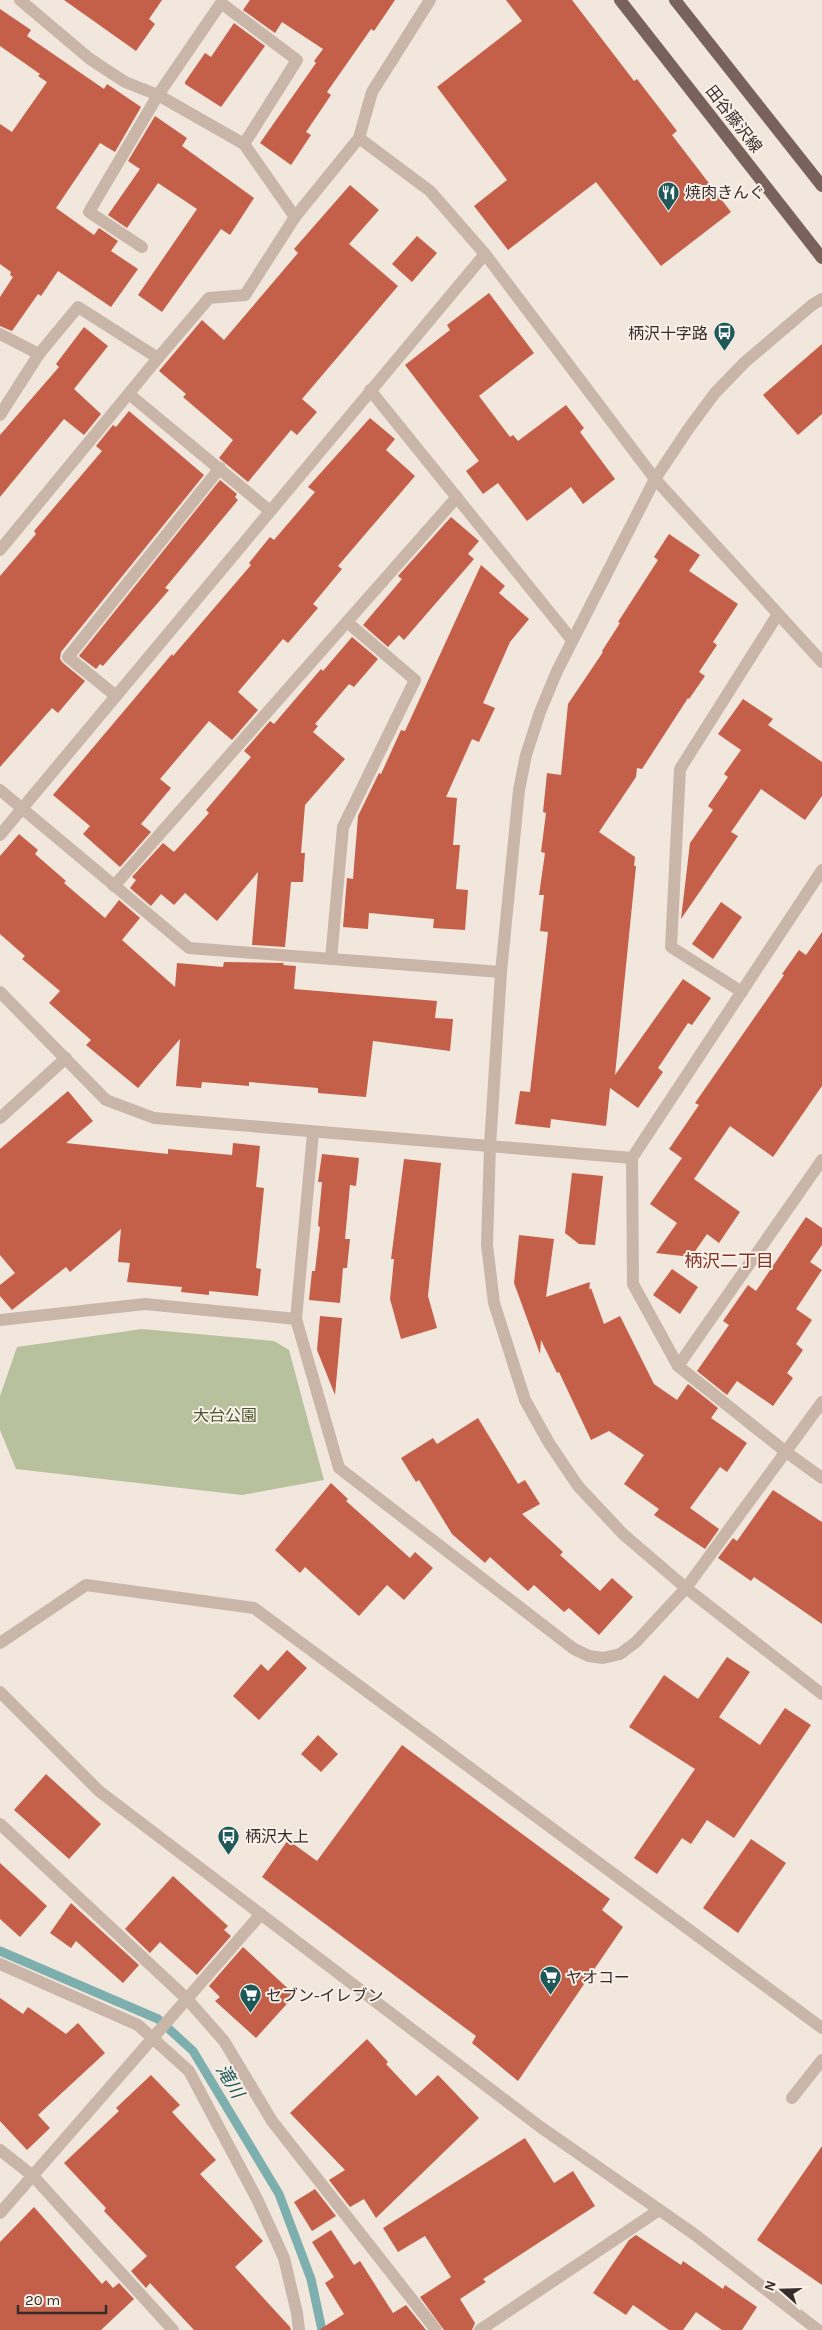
<svg xmlns="http://www.w3.org/2000/svg" width="822" height="2330" viewBox="0 0 822 2330" font-family="Karla,'Noto Sans JP',sans-serif">
<style>
.green{fill:#b7c19d}
.lines{fill:none;stroke-linecap:round;stroke-linejoin:round}
.stream{stroke:#7cafae;stroke-width:9}
.building{fill:#c45f49}
.minor{stroke:#cab6a9;stroke-width:12}
.major{stroke:#79625a;stroke-width:12}
.labels{text-anchor:middle;dominant-baseline:central;stroke-width:4;stroke-linejoin:round;paint-order:stroke}
.street-label{font-size:16px;fill:#372c29;stroke:#f9f1e9}
.poi-label{font-size:16px;fill:#372c29;stroke:#f9f1e9;text-anchor:start}
.park-label{font-size:16px;fill:#49552d;stroke:#f9f1e9}
.neighbourhood-label{font-size:18px;fill:#853423;stroke:#f9f1e9}
.water-label{font-size:18px;font-style:italic;fill:#1f5858;stroke:#f9f1e9}
</style>
<rect width="100%" height="100%" fill="#f2e7dd"/>
<polygon class="green" points="142,1329 274,1341 289,1350 324,1480 242,1495 16,1469 0,1430 0,1396 17,1347"/>
<g class="lines">
<polyline class="stream" points="0,1951 158,2019 193,2051 279,2194 311,2279 322,2330"/>
</g>
<g class="building">
<polygon points="64,0 162,0 149,19 155,24 136,51"/>
<polygon points="250,0 395,0 374,31 371,29 327,92 331,95 306,132 311,135 291,165 260,143 316,63 314,61 323,49 282,22 275,33 243,10"/>
<polygon points="506,0 572,0 634,81 637,79 677,131 672,135 731,212 661,266 596,182 508,250 474,206 507,180 437,87 522,21"/>
<polygon points="0,9 31,30 27,36 104,89 107,84 141,107 115,152 100,143 56,208 94,235 99,228 118,241 111,251 138,269 111,307 58,271 41,296 38,294 12,331 0,326 0,297 13,277 10,275 11,272 0,264 0,124 12,132 47,82 38,76 40,74 0,46"/>
<polygon points="234,23 265,46 221,107 185,84 185,82 205,53 211,57"/>
<polygon points="155,116 187,138 182,146 254,198 230,235 221,229 162,312 138,295 197,209 158,183 127,228 108,215 140,169 128,161"/>
<polygon points="350,185 379,210 349,244 398,286 302,399 317,412 297,435 291,430 248,482 219,458 233,440 183,397 186,394 159,371 202,320 224,340 298,253 294,249"/>
<polygon points="417,236 437,253 412,282 392,264"/>
<polygon points="489,293 534,353 479,396 510,437 513,435 518,441 566,405 584,428 580,432 615,479 583,504 571,487 527,521 498,483 483,494 466,471 479,461 405,365 450,330 447,325"/>
<polygon points="84,327 108,346 74,389 101,414 84,435 64,419 0,497 0,435 59,367 56,364"/>
<polygon points="822,344 822,414 798,435 763,395"/>
<polygon points="129,411 204,475 61,652 60,659 63,663 85,681 58,713 52,708 0,767 0,576 36,534 34,531 102,451 96,446 113,425 116,427"/>
<polygon points="370,418 395,439 386,450 415,476 338,566 342,569 313,604 318,608 288,643 283,639 238,692 258,710 232,740 209,721 160,779 171,788 141,824 151,832 120,867 83,834 90,826 53,795 172,654 173,656 251,565 249,563 270,537 274,540 315,492 308,487"/>
<polygon points="220,480 237,494 235,497 238,500 165,588 169,590 103,666 100,664 96,669 79,656"/>
<polygon points="451,517 479,541 468,554 474,559 404,640 399,635 388,647 363,625 402,579 398,576"/>
<polygon points="669,534 700,555 689,571 738,604 713,642 717,645 699,672 705,676 689,699 688,698 642,769 637,768 636,777 599,832 635,857 634,866 636,866 615,1075 683,979 711,998 692,1025 688,1023 658,1068 663,1072 638,1108 610,1088 606,1126 551,1119 550,1128 515,1124 520,1091 530,1092 548,932 540,931 544,895 539,895 545,853 541,852 546,813 543,812 547,773 561,775 568,704 603,652 602,651 620,623 618,622 658,560 654,557"/>
<polygon points="481,565 505,586 499,593 529,619 510,642 483,703 495,708 479,742 472,739 446,797 457,798 453,845 460,845 456,889 468,890 465,930 433,928 434,919 369,913 368,929 343,927 347,878 353,879 358,816 379,773 381,774 401,730 405,731"/>
<polygon points="352,637 378,659 354,687 349,684 315,724 318,726 313,732 345,759 305,805 301,853 305,853 303,882 291,882 285,947 252,945 258,872 217,921 185,893 174,905 161,894 151,906 130,888 136,880 132,877 163,843 174,852 209,813 206,810 251,757 244,751 270,721 274,724 321,669 323,671"/>
<polygon points="743,699 773,719 768,725 822,762 822,796 805,820 761,789 731,832 738,836 681,919 690,843 713,810 708,806 728,777 724,774 741,750 718,734"/>
<polygon points="19,834 38,850 35,854 66,881 64,883 105,918 119,900 140,918 122,940 175,987 177,963 223,967 224,962 284,963 283,965 296,966 294,989 437,1001 435,1018 453,1019 450,1051 373,1041 366,1097 318,1093 318,1088 249,1082 249,1086 202,1082 201,1088 176,1086 180,1039 138,1088 86,1045 91,1040 49,1003 60,991 22,959 25,956 0,934 0,856"/>
<polygon points="721,902 742,917 713,959 692,944"/>
<polygon points="822,932 822,1086 773,1157 730,1126 694,1179 740,1212 719,1243 707,1234 691,1257 656,1253 677,1223 650,1204 682,1158 669,1149 699,1105 695,1103 784,975 782,974 799,950 806,955"/>
<polygon points="68,1091 93,1121 66,1143 168,1154 168,1149 232,1155 233,1143 260,1146 256,1187 264,1188 256,1268 261,1269 258,1296 209,1291 209,1295 181,1292 182,1287 127,1282 130,1263 118,1262 121,1229 70,1272 66,1267 12,1310 0,1296 0,1285 15,1273 0,1255 0,1149"/>
<polygon points="322,1154 359,1158 356,1186 350,1185 345,1239 350,1239 347,1268 343,1268 340,1303 309,1300 312,1271 315,1271 320,1227 318,1226 322,1182 318,1182"/>
<polygon points="404,1159 441,1163 428,1296 437,1328 401,1339 390,1299 394,1259 391,1259"/>
<polygon points="572,1173 603,1176 595,1245 579,1244 565,1233"/>
<polygon points="806,1217 822,1228 822,1245 810,1262 822,1270 796,1309 812,1320 796,1344 803,1350 787,1373 793,1378 773,1406 737,1381 727,1395 697,1371 729,1325 723,1321 748,1285 756,1291"/>
<polygon points="519,1235 554,1239 546,1297 590,1282 589,1290 591,1288 604,1324 620,1316 654,1384 677,1400 688,1384 718,1408 711,1418 747,1443 727,1472 720,1467 690,1508 719,1529 705,1549 654,1515 659,1509 624,1484 644,1455 609,1431 591,1440 559,1372 557,1373 541,1340 540,1354 514,1283"/>
<polygon points="672,1269 698,1287 680,1314 653,1295"/>
<polygon points="320,1316 342,1318 335,1395 317,1350"/>
<polygon points="478,1418 518,1484 525,1480 540,1504 522,1514 563,1552 560,1555 600,1591 612,1578 633,1597 599,1635 569,1608 564,1612 534,1585 528,1591 490,1557 485,1563 452,1534 419,1480 416,1482 401,1458 433,1438 437,1444"/>
<polygon points="331,1483 348,1499 346,1501 410,1558 415,1552 433,1568 404,1600 387,1585 359,1616 305,1567 300,1573 275,1550"/>
<polygon points="773,1490 822,1522 822,1624 754,1577 751,1581 718,1558 733,1538 737,1541"/>
<polygon points="287,1650 307,1668 259,1720 233,1696 261,1664 268,1671"/>
<polygon points="727,1657 750,1672 719,1717 760,1745 785,1708 811,1725 734,1838 707,1820 691,1844 682,1838 657,1874 634,1858 695,1769 629,1727 664,1675 698,1699"/>
<polygon points="318,1735 338,1754 321,1772 301,1754"/>
<polygon points="402,1745 610,1899 602,1910 623,1927 518,2081 472,2043 476,2036 262,1877 288,1840 317,1861"/>
<polygon points="46,1774 101,1824 69,1859 14,1810"/>
<polygon points="751,1839 786,1863 738,1933 703,1908"/>
<polygon points="0,1863 47,1906 20,1937 0,1919"/>
<polygon points="173,1876 228,1926 224,1930 231,1936 197,1975 160,1942 150,1953 125,1929"/>
<polygon points="71,1903 139,1965 123,1983 76,1941 71,1948 50,1933"/>
<polygon points="243,1947 295,1995 256,2038 215,2001 220,1997 209,1986"/>
<polygon points="0,1998 23,2014 28,2007 66,2034 78,2023 105,2053 38,2115 50,2128 27,2150 0,2121"/>
<polygon points="367,2039 388,2062 386,2064 416,2096 438,2075 479,2118 376,2218 364,2199 350,2207 329,2180 345,2170 290,2113"/>
<polygon points="151,2075 180,2105 172,2112 216,2160 200,2174 263,2241 235,2267 290,2327 291,2330 194,2330 150,2283 146,2288 131,2271 147,2256 104,2211 106,2208 64,2163 119,2111 116,2108"/>
<polygon points="525,2138 554,2183 573,2171 595,2206 483,2279 486,2282 460,2299 475,2323 472,2330 444,2330 420,2297 451,2277 425,2236 398,2252 383,2228"/>
<polygon points="822,2146 822,2285 757,2240"/>
<polygon points="315,2189 336,2216 312,2231 294,2202"/>
<polygon points="34,2207 102,2284 106,2280 113,2288 119,2283 134,2299 101,2330 0,2330 0,2242"/>
<polygon points="331,2230 354,2265 360,2261 393,2313 406,2305 426,2330 319,2330 344,2314 325,2283 334,2277 312,2242"/>
<polygon points="636,2235 681,2265 683,2261 723,2289 725,2285 757,2307 742,2330 722,2330 696,2312 683,2330 669,2330 633,2305 626,2315 593,2293 629,2240"/>
</g>
<g class="lines">
<g class="minor">
<polyline points="20,0 90,59 125,82 158,95 244,144 295,217"/>
<polyline points="359,138 430,191 485,254 655,479 822,662"/>
<polyline points="142,247 89,212 158,95 221,3 297,60 244,144"/>
<polyline points="822,299 812,305 745,362 715,393 689,428 655,479 557,671 540,712 526,755 519,790 501,972 490,1146 487,1245 494,1303 525,1400 549,1443 578,1486 623,1534 686,1588 822,1694"/>
<polyline points="0,334 39,354"/>
<polyline points="370,390 572,640"/>
<polyline points="129,394 270,511"/>
<polyline points="0,415 39,354 78,307 158,358"/>
<polyline points="0,550 158,358 209,298 245,295 295,217 359,138 372,92 430,0"/>
<polyline points="116,696 68,657 220,468"/>
<polyline points="0,790 189,948 501,972"/>
<polyline points="0,835 485,254"/>
<polyline points="822,870 632,1158 633,1284 678,1366 786,1452 822,1478"/>
<polyline points="114,886 457,497"/>
<polyline points="331,959 343,827 415,680 347,622"/>
<polyline points="0,992 106,1100 154,1118 632,1158"/>
<polyline points="742,992 671,947 680,769 778,614"/>
<polyline points="0,1118 66,1058"/>
<polyline points="313,1133 296,1319 339,1468 574,1649 589,1656 603,1658 620,1654 636,1642 686,1588 822,1402"/>
<polyline points="0,1320 145,1304 296,1319"/>
<polyline points="678,1366 822,1160"/>
<polyline points="0,1643 86,1585 254,1608 822,2028"/>
<polyline points="0,1692 99,1791 539,2126 694,2234 818,2330"/>
<polyline points="0,1824 187,1999 224,2041 272,2121 436,2330"/>
<polyline points="0,1964 138,2025 189,2071 257,2199 284,2258 297,2313 299,2330"/>
<polyline points="792,2098 822,2060"/>
<polyline points="0,2150 33,2176 173,2330"/>
<polyline points="0,2213 261,1914"/>
<polyline points="480,2330 659,2210"/>
</g>
<g class="major">
<polyline points="620,0 822,258"/>
<polyline points="675,0 822,186"/>
</g>
</g>
<defs>
<symbol id="restaurant-pin" viewBox="-11 -11 22 30"><path d="M0 17L-7.5 6A9.5 9.5 0 1 1 7.5 6Z" fill="#1f5858" stroke="#f9f1e9"/><path d="M-5-6h1v4h1v-4h1v4h1v-4h1v5L-1.5 .5V6h-2V.5L-5-1ZM5-6V6H3V1.5H1.5Q1.5-4 5-6Z" fill="#fff"/></symbol>
<symbol id="bus-pin" viewBox="-11 -11 22 30"><path d="M0 17L-7.5 6A9.5 9.5 0 1 1 7.5 6Z" fill="#1f5858" stroke="#f9f1e9"/><path d="M-5-6H5V4H4V6H2V4H-2V6H-4V4H-5ZM-3.5-4V0h7V-4ZM-3.5 1.2v1.5H-2V1.2ZM2 1.2v1.5H3.5V1.2Z" fill="#fff"/></symbol>
<symbol id="supermarket-pin" viewBox="-11 -11 22 30"><path d="M0 17L-7.5 6A9.5 9.5 0 1 1 7.5 6Z" fill="#1f5858" stroke="#f9f1e9"/><path d="M-6-5.5h2.5l.6 2H6L4.5 2H-2.5L-4.4-4H-6ZM-1.5 3.2a1.3 1.3 0 1 0 .1 0ZM3 3.2a1.3 1.3 0 1 0 .1 0Z" fill="#fff"/></symbol>
</defs>
<g fill-rule="evenodd">
<use href="#restaurant-pin" x="656" y="180" width="25" height="34"/>
<use href="#bus-pin" x="712" y="320" width="25" height="34"/>
<use href="#bus-pin" x="216" y="1824" width="25" height="34"/>
<use href="#supermarket-pin" x="538" y="1964" width="25" height="34"/>
<use href="#supermarket-pin" x="238" y="1982" width="25" height="34"/>
</g>
<g class="labels">
<g class="street-label">
<text transform="translate(734 119) rotate(52)">田谷藤沢線</text>
</g>
<g class="poi-label">
<text x="685" y="192">焼肉きんぐ</text>
<text x="708" y="333" text-anchor="end">柄沢十字路</text>
<text x="245" y="1836">柄沢大上</text>
<text x="566" y="1977">ヤオコー</text>
<text x="266" y="1995">セブン-イレブン</text>
</g>
<g class="park-label">
<text x="225" y="1415">大台公園</text>
</g>
<g class="neighbourhood-label">
<text x="729" y="1261">柄沢二丁目</text>
</g>
<g class="water-label">
<text transform="translate(230 2081) rotate(59)">滝川</text>
</g>
</g>
<g transform="translate(782 2290) rotate(290)" stroke="#f9f1e9" stroke-width="4" paint-order="stroke">
<path d="M0-4L9 19L0 12L-9 19Z" fill="#372c29"/>
<text y="-8" font-size="14" font-weight="bold" text-anchor="middle" fill="#372c29">N</text>
</g>
<path d="M18 2305v8h88v-8" fill="none" stroke="#372c29" stroke-width="2.5"/>
<text x="25" y="2305" font-size="15" fill="#372c29" stroke="#f9f1e9" stroke-width="4" paint-order="stroke">20 m</text>
</svg>
